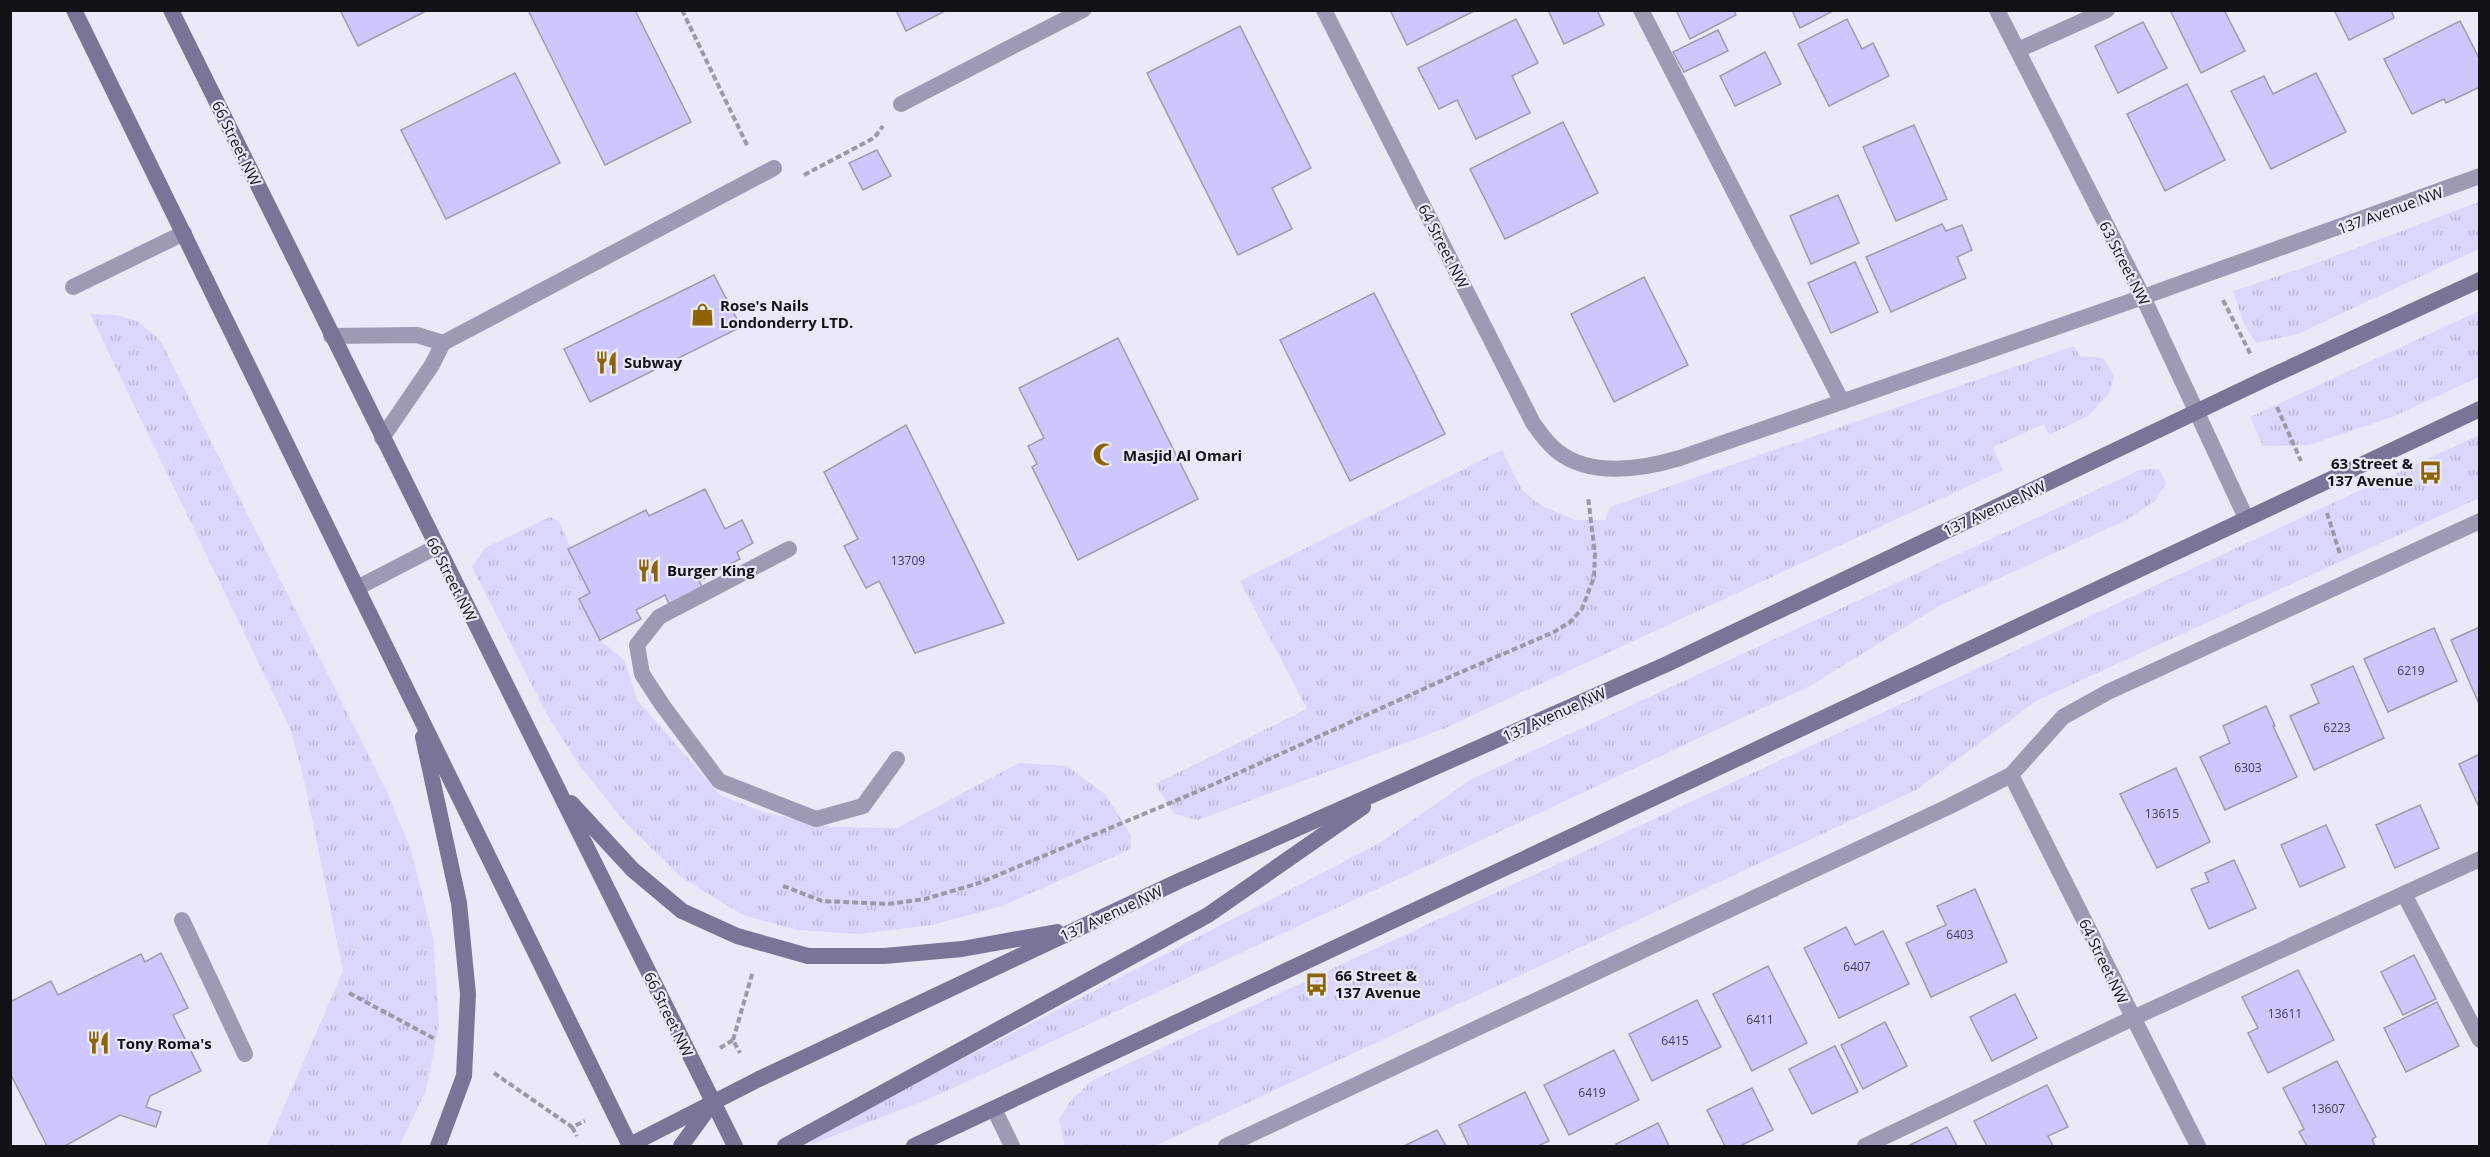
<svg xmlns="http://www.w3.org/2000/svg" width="2490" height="1157" viewBox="0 0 2490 1157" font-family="'Open Sans',sans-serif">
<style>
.grass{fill:url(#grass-tufts)}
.building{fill:#cdc7fe;stroke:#9d9ca9;stroke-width:1.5}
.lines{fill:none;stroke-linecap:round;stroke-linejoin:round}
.path{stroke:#9a99a4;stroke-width:4;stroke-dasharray:6 3;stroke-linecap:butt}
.service{stroke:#9d9bb3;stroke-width:16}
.minor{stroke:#9d9bb3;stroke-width:16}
.tertiary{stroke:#9d9bb3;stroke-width:16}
.secondary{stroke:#787597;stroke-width:16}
.labels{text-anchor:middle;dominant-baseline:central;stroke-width:4.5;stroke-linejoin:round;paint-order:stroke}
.number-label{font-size:12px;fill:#413e50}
.street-label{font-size:15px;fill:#121116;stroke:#eae9f7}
.poi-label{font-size:15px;font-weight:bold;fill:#121116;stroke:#eae9f7;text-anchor:start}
</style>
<defs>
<pattern id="grass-tufts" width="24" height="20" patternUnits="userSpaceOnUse" patternTransform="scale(1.5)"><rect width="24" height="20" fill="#dad7fc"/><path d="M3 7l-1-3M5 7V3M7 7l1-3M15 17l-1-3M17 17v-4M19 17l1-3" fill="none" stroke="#bab8d7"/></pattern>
</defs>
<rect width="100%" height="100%" fill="#eae9f7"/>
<g class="grass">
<polygon points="2479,202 2479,249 2298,334 2256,343 2244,324 2233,291 2314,264"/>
<polygon points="2479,311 2479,377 2392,417 2309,445 2263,446 2250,417"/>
<polygon points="90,314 115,315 137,321 160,340 386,790 411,850 433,938 439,1025 426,1091 399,1146 267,1146 343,971 303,775 290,728"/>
<polygon points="2074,346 2080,356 2103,358 2114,376 2109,394 2088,416 2049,435 2044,424 1993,447 2003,470 1443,729 1198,820 1174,814 1155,784 1307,709 1240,581 1502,450 1522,490 1542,506 1576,520 1605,520 1610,507"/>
<polygon points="2479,435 2479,498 2036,701 1916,790 1155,1146 1065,1146 1059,1120 1071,1100 1093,1080"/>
<polygon points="2142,469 2159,469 2166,483 2155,501 2126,520 1939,606 1810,686 938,1095 813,1144 810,1138 1378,844 1472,779"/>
<polygon points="550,517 559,521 590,593 579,599 600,640 625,661 637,700 720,795 763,812 833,827 897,828 1019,763 1067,766 1105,794 1131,835 1131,849 1002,906 932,925 859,934 797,930 743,915 682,878 624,821 580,766 546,713 472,567 485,548"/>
</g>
<g class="building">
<polygon points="340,10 428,10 358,46"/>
<polygon points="528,10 635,10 691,122 605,165"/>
<polygon points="896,10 947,10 906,31"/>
<polygon points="1390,10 1476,10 1407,45"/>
<polygon points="1548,10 1597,10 1604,25 1564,44"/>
<polygon points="1676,10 1734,10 1736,15 1690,39"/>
<polygon points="1792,10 1835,10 1800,28"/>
<polygon points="2174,10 2224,10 2245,51 2201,73 2171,12"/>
<polygon points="2334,10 2391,10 2394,18 2349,40"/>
<polygon points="1516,19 1538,63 1512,76 1530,113 1476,139 1457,100 1439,109 1418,68"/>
<polygon points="1847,19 1862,49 1873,43 1889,76 1829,106 1798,44"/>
<polygon points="2460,21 2480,60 2480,87 2446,103 2444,99 2412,114 2384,59"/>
<polygon points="2143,22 2167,68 2118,93 2095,46"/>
<polygon points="1240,26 1311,168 1272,188 1292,229 1238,255 1147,73"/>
<polygon points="1718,30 1728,51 1684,72 1673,52"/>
<polygon points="1765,52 1781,84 1735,106 1720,76"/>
<polygon points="515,73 560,163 446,219 401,130"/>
<polygon points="2316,73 2346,132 2271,169 2231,91 2264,76 2273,94"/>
<polygon points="2187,84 2225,160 2165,191 2127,114"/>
<polygon points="1563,122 1598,193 1505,239 1470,169"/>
<polygon points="1914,125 1947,199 1896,221 1863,147"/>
<polygon points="877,150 891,176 863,190 849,163"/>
<polygon points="1838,195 1859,243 1811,264 1790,216"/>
<polygon points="1942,224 1946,231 1962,225 1972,250 1957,257 1966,278 1891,312 1866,257"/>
<polygon points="1855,262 1878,312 1831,333 1808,283"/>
<polygon points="714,275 741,327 590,402 564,349"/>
<polygon points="1644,277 1688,365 1614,402 1571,314"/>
<polygon points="1374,293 1445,434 1350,481 1280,340"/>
<polygon points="1118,338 1198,499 1078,560 1032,467 1037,464 1028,446 1044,438 1019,388"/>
<polygon points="906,425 1004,623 915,653 879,581 866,588 844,546 858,539 824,472"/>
<polygon points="705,489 725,529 742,520 753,543 737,552 740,559 699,581 703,588 669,604 665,595 636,610 641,619 600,640 579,599 590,593 568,549 646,510 649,516"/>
<polygon points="2480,627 2480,706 2451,640"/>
<polygon points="2434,628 2457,681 2388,712 2364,659"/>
<polygon points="2353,666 2384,738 2314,770 2290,716 2319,703 2311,685"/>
<polygon points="2266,706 2275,726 2273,726 2297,777 2225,810 2200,757 2230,743 2223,726"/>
<polygon points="2480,754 2480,805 2478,805 2459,764"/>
<polygon points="2176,768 2210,842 2157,868 2120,794"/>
<polygon points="2420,805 2439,848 2395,868 2376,825"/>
<polygon points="2326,825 2345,867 2300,887 2281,845"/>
<polygon points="2234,860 2256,908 2209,929 2191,889 2209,882 2205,873"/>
<polygon points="1975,889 2007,962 1931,997 1906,943 1946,925 1937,906"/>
<polygon points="1846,927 1855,945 1883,931 1909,984 1839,1018 1804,948"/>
<polygon points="161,953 188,1008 173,1015 201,1071 150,1096 146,1107 161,1112 156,1127 120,1115 65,1146 47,1146 10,1073 10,1002 51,981 58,995 141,954 145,962"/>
<polygon points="2414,955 2436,999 2403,1015 2381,972"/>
<polygon points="1768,966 1807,1043 1752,1071 1713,994"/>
<polygon points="2298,970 2334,1040 2268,1073 2248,1033 2258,1028 2242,997"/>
<polygon points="2015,994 2037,1038 1992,1061 1970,1017"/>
<polygon points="1697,1000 1721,1047 1652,1081 1629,1034"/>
<polygon points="2437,1002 2459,1046 2406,1072 2384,1028"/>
<polygon points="1885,1022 1907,1066 1863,1089 1841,1045"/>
<polygon points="1835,1046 1858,1092 1812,1114 1789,1069"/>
<polygon points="1614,1050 1639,1100 1569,1135 1544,1085"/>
<polygon points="2337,1061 2376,1137 2372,1139 2375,1146 2307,1146 2299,1132 2304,1129 2283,1088"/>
<polygon points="2047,1085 2068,1127 2048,1136 2053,1146 1987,1146 1974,1121"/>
<polygon points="1752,1088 1773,1130 1740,1146 1725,1146 1707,1110"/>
<polygon points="1525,1092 1549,1141 1538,1146 1469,1146 1459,1125"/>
<polygon points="1658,1123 1669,1146 1617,1146 1616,1144"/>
<polygon points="1947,1127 1957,1146 1908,1146"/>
<polygon points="1437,1130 1446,1146 1404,1146"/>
</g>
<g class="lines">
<g class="path">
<polyline points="682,10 748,147"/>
<polyline points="804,175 874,138 883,126"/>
<polyline points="2223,300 2251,355"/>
<polyline points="2277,407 2301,461"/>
<polyline points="2327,513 2340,554"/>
<polyline points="783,886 822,901 888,904 925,899 979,883 1201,790 1452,676 1554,632 1570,622 1582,609 1594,577 1595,554 1588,497"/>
<polyline points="349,993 435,1039"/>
<polyline points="733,1040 753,971"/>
<polyline points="720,1048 733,1040 740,1053"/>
<polyline points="494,1073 572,1127 585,1121"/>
<polyline points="572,1127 577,1136"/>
</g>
<g class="service">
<polyline points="1641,10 1842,402"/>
<polyline points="2018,50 2107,10"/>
<polyline points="901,104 1083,10"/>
<polyline points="73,287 184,233"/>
<polyline points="331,336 417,335 443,343 432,365 382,438"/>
<polyline points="443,343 774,168"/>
<polyline points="789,549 659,617 637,645 642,674 663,706 719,781 816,819 863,806 897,759"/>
<polyline points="357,588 436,547"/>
<polyline points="2404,894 2480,1040"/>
<polyline points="182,920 245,1054"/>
<polyline points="1865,1146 2133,1018 2480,859"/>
</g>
<g class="minor">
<path d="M1324 10 1533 423C1540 433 1547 443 1557 451 1591 478 1643 469 1680 458L2143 297 2480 176"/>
<polyline points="2011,775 2198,1146"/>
<polyline points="994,1109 1012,1146"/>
<polyline points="1226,1146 1950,806 2011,775 2063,717 2108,692 2480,521"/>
</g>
<polyline class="tertiary" points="1997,10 2143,297 2246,518"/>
<g class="secondary">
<polyline points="74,10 630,1146"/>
<polyline points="171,10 735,1146"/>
<polyline points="423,737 459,903 468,994 464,1076 438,1146"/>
<polyline points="571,803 633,870 682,911 737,936 808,956 884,956 962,949 1057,932"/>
<polyline points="628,1146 759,1079 1179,881 1667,664 2263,380 2480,280"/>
<polyline points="681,1146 710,1106"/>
<polyline points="785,1146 1208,915 1363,807"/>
<polyline points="914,1146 2480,409"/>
</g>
</g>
<defs>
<symbol id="shop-bare" viewBox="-9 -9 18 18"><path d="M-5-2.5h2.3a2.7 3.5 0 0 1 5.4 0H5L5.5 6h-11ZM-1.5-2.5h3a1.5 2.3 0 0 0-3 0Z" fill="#8c6305" stroke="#eae9f7" stroke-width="2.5" paint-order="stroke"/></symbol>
<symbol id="restaurant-bare" viewBox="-9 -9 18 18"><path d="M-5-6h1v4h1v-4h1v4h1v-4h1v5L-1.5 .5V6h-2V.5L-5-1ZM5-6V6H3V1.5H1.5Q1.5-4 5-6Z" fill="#8c6305" stroke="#eae9f7" stroke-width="2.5" paint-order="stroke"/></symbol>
<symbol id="mosque-bare" viewBox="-9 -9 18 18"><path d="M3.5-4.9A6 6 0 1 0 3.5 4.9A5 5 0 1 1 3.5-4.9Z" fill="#8c6305" stroke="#eae9f7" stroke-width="2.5" paint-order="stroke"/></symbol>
<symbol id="bus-bare" viewBox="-9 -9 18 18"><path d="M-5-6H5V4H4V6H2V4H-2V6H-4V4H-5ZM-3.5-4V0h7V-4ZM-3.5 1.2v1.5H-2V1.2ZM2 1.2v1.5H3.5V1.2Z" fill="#8c6305" stroke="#eae9f7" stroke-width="2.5" paint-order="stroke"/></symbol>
</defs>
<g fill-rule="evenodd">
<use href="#shop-bare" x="686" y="298" width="33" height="33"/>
<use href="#restaurant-bare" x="590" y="346" width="33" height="33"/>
<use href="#mosque-bare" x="1088" y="438" width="33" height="33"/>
<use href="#bus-bare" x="2414" y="456" width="33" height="33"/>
<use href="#restaurant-bare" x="632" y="554" width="33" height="33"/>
<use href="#bus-bare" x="1300" y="968" width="33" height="33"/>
<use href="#restaurant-bare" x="82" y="1026" width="33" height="33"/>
</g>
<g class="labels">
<g class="number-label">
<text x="908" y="560">13709</text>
<text x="2411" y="670">6219</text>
<text x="2337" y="727">6223</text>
<text x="2248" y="767">6303</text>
<text x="2162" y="813">13615</text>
<text x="1960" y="934">6403</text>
<text x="1857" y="966">6407</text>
<text x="2285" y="1013">13611</text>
<text x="1760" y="1019">6411</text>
<text x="1675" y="1040">6415</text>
<text x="1592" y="1092">6419</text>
<text x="2328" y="1108">13607</text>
</g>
<g class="street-label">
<text transform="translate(237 143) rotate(64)">66 Street NW</text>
<text transform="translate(2390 210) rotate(-20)">137 Avenue NW</text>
<text transform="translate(1444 246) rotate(63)">64 Street NW</text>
<text transform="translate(2125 263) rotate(63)">63 Street NW</text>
<text transform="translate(1994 508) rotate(-25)">137 Avenue NW</text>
<text transform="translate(452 579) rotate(63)">66 Street NW</text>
<text transform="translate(1554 714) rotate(-24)">137 Avenue NW</text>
<text transform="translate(1111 913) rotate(-25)">137 Avenue NW</text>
<text transform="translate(2104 961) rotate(64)">64 Street NW</text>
<text transform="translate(669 1014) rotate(64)">66 Street NW</text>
</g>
<g class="poi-label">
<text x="720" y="305">Rose's Nails<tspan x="720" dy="17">Londonderry LTD.</tspan></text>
<text x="624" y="362">Subway</text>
<text x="1123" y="455">Masjid Al Omari</text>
<text x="2413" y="463" text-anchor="end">63 Street &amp;<tspan x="2413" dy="17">137 Avenue</tspan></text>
<text x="667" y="570">Burger King</text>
<text x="1335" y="975">66 Street &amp;<tspan x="1335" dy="17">137 Avenue</tspan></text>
<text x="117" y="1043">Tony Roma's</text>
</g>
</g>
<rect width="2490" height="1157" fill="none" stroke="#121116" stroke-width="24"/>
</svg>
